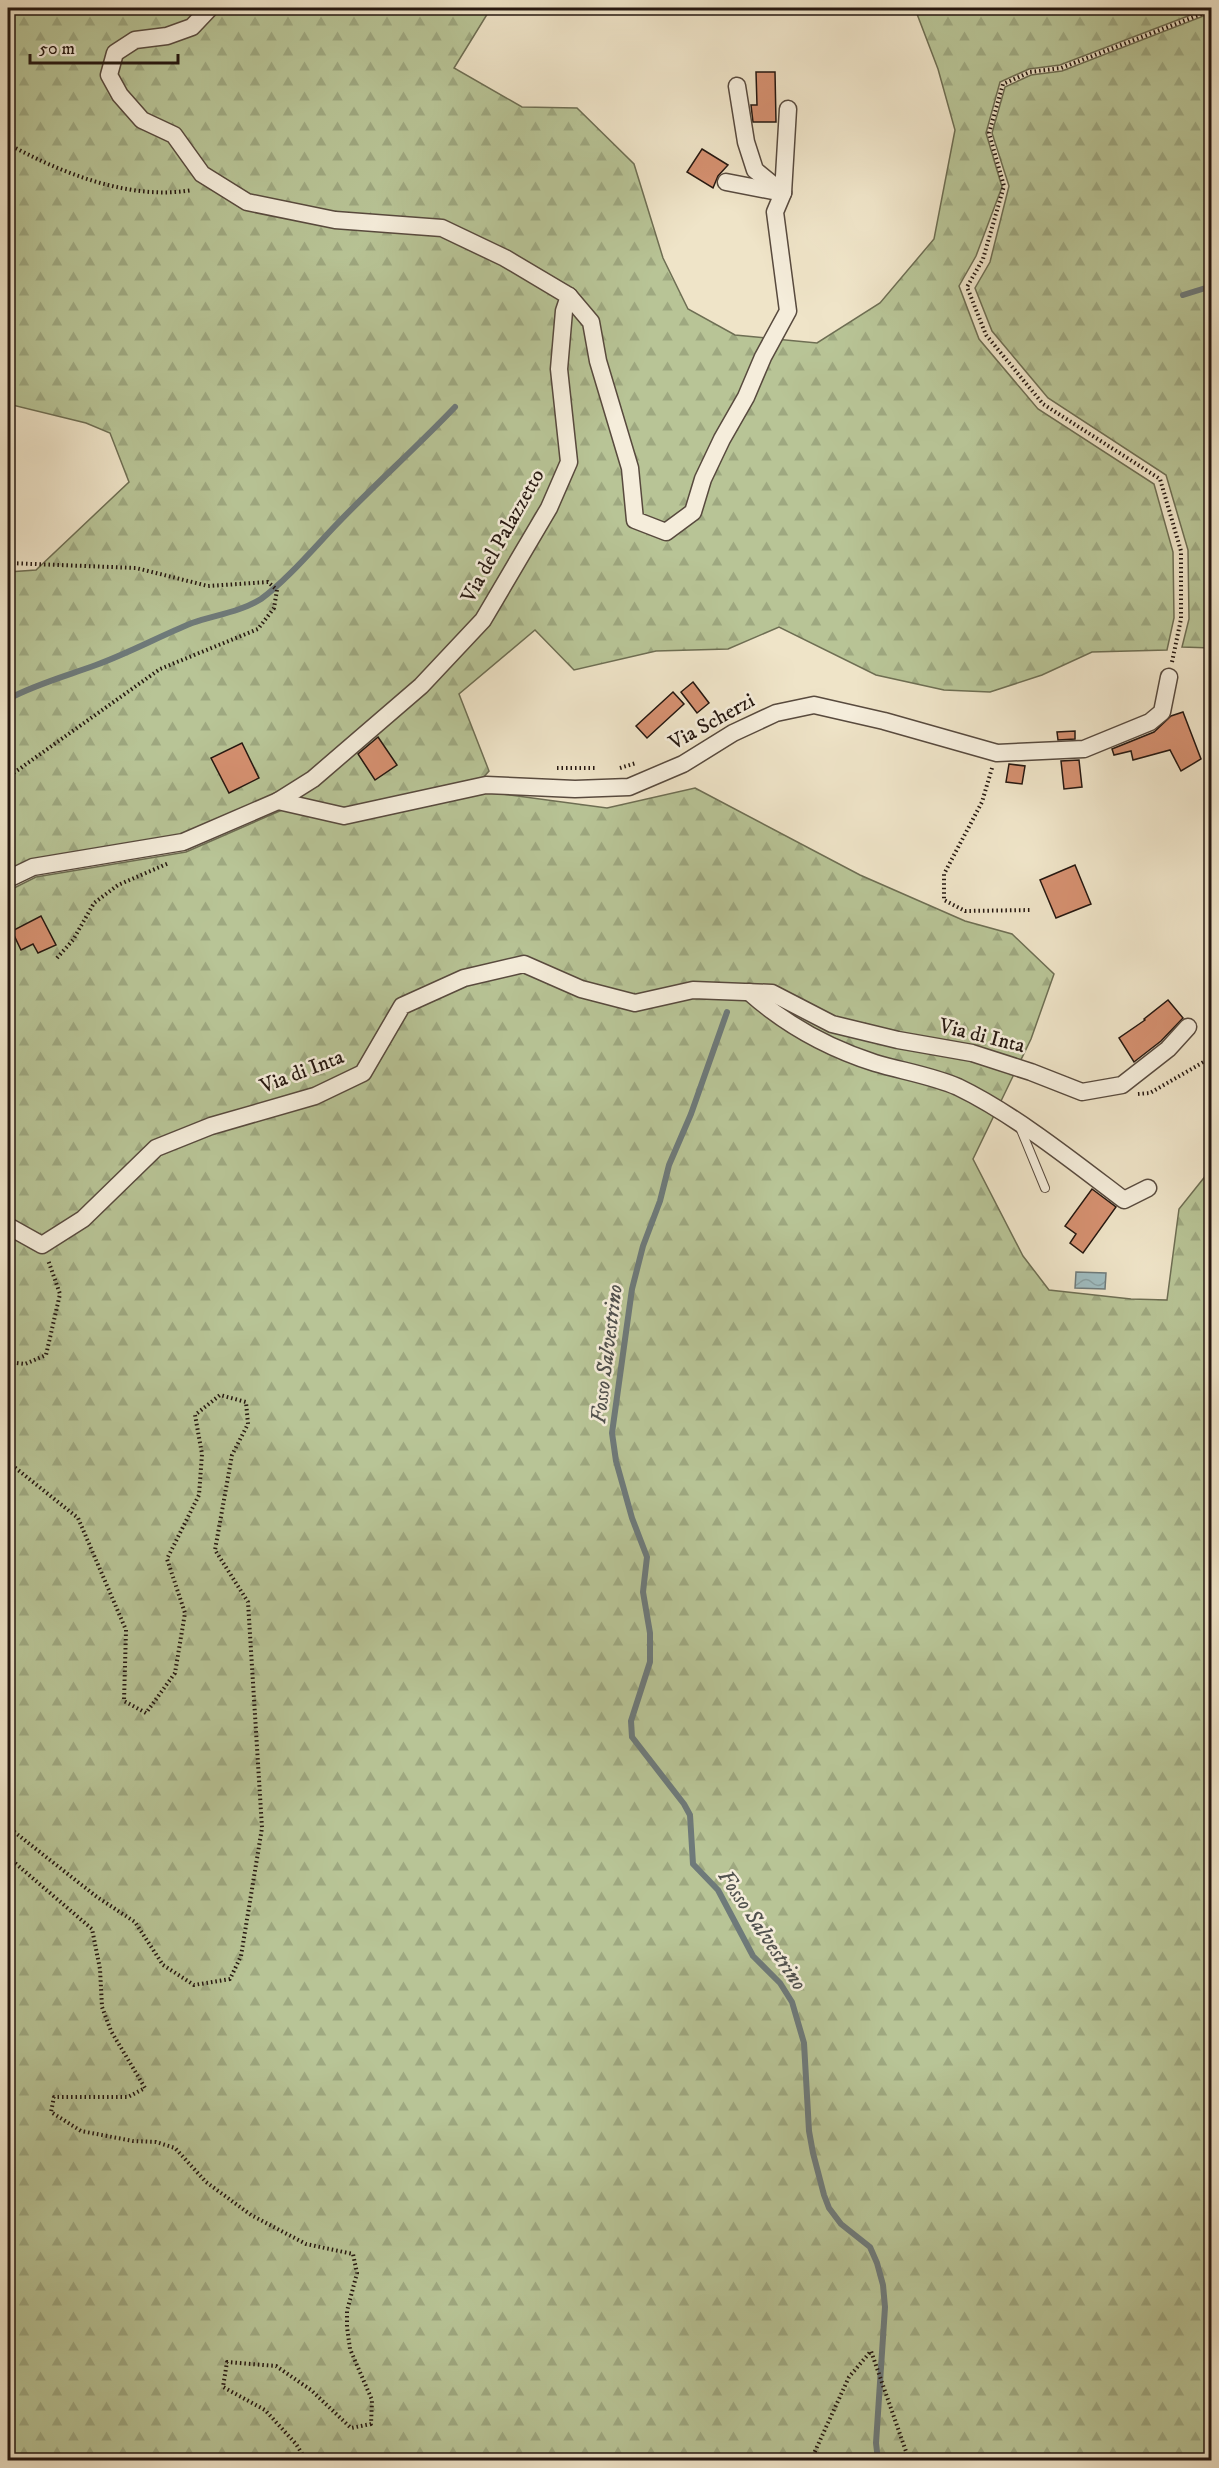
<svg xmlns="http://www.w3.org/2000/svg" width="1219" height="2468" viewBox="0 0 1219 2468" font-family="'IM FELL DW Pica',serif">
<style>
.forest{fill:url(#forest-firs);stroke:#6e6e53;stroke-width:1.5}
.water{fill:url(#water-waves);stroke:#6e7a7a;stroke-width:1.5}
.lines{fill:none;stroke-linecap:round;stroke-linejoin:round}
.stream{stroke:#6e7a7a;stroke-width:6}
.building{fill:#d59070;stroke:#251710;stroke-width:1.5}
.lane-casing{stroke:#584a3e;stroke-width:10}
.street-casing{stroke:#584a3e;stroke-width:19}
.path{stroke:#251710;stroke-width:4;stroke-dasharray:1.5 3;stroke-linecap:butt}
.lane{stroke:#f5eddb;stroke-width:8}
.street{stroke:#f5eddb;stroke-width:16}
.labels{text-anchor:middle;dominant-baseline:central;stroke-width:5;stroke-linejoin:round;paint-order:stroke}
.street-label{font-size:21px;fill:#251710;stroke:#f5eddb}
.water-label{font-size:22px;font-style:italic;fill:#50514e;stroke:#f5eddb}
</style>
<defs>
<pattern id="forest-firs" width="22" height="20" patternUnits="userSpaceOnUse" patternTransform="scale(1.5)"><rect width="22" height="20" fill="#b8c496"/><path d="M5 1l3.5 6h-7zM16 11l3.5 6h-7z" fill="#9ea880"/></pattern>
<pattern id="water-waves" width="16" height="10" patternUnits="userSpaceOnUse" patternTransform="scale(1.5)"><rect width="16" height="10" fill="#9fbcc0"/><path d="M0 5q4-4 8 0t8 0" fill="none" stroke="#89a1a4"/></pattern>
</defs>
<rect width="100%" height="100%" fill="#efe4c8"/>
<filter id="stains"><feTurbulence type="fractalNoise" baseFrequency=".00333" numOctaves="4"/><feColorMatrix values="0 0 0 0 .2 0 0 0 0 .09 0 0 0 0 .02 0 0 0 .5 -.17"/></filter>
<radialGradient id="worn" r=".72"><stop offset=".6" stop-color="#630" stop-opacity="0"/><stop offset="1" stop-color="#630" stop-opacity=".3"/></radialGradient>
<g class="forest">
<polygon points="8,8 491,8 454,68 522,107 577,108 634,164 663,258 688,309 735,335 817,343 880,303 934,239 955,130 938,69 917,14 911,8 1209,8 1060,65 1029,69 1000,82 986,133 1002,187 976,256 959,286 979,339 1038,409 1154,484 1173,552 1174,618 1167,650 1092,652 1042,675 990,692 944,690 876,675 779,627 728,649 656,651 574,670 535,630 459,694 489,771 481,780 344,810 274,795 181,835 8,871 8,572 36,570 129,482 110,433 86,423 8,404"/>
<polygon points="1211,13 1212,648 1182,647 1189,619 1188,550 1166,475 1048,398 992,331 975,288 990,262 1009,186 992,133 1005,87 1031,75 1062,71"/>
<polygon points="695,788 860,875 965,921 1012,934 1054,974 1031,1039 973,1159 1023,1256 1049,1290 1131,1299 1167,1300 1179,1209 1211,1169 1211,2460 8,2460 8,891 36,877 186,852 282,810 344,824 487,792 607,808"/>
</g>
<polygon class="water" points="1076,1272 1106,1273 1105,1289 1075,1288"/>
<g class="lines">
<g class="stream">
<polyline points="1183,295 1212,286"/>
<path d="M8 699C36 684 66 676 96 665 129 653 160 636 192 623 215 615 240 612 261 599 285 582 314 548 335 526 374 485 416 448 455 407"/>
<polyline points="727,1012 691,1114 669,1165 660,1201 643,1246 632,1289 612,1433 616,1461 632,1518 647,1557 643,1592 650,1633 650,1662 631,1721 632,1737 684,1804 690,1815 693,1864 718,1890 753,1956 780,1983 792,2002 804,2043 809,2131 813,2153 824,2195 829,2208 841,2224 870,2247 877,2263 883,2285 885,2307 876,2443 878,2460"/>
</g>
</g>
<g class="building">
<polygon points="756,72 775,72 776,122 753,122 751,105 757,105"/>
<polygon points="702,149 728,165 718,176 713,188 687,172"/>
<polygon points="693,682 709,703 697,713 681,692"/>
<polygon points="673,692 684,704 647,738 636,726"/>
<polygon points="1183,712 1201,759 1181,771 1170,750 1133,760 1131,751 1114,755 1112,749 1154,732 1171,716"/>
<polygon points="1075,731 1075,739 1058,740 1057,732"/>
<polygon points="378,737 397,765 375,780 358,754"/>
<polygon points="242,743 259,778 229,793 211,758"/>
<polygon points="1079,760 1082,787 1064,789 1061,761"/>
<polygon points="1009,764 1025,766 1022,784 1006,782"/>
<polygon points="1075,865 1091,904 1056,918 1040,880"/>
<polygon points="41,916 56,945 38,953 33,944 21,950 12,931"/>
<polygon points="1168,1000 1183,1018 1161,1041 1134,1062 1119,1038 1145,1020 1144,1019"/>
<polygon points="1092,1189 1116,1207 1083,1253 1070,1243 1076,1234 1065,1226"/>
</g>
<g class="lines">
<defs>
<polyline id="lane" points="1019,1125 1045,1188"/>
<g id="street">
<polyline points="726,182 783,193 788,109"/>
<polyline points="569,296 591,322 598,361 630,468 635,520 666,532 693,512 703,479 722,439 746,397 763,357 788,311 775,212 783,193 755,170 746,142 737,86"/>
<polyline points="278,801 344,816 486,785 575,789 629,787 683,764 733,733 776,713 814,705 884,721 997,753 1084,749 1150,722 1162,712 1169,677"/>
<polyline points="8,879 33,867 183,842 278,801 313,779 421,686 483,620 549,508 569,462 559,369 564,311 569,296 505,258 442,228 335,220 247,202 202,174 174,135 142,120 120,95 109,75 115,53 135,40 167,36 192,27 210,8"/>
<path d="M749 992C786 1025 828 1048 875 1063 902 1071 933 1076 958 1087 1014 1114 1074 1162 1124 1200L1148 1188"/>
<polyline points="8,1226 42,1245 83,1219 156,1148 211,1126 315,1096 363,1073 402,1006 464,978 524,964 581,989 635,1003 693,990 772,993 832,1024 898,1040 972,1053 1031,1072 1082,1092 1122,1085 1168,1049 1188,1027"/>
</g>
</defs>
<use href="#lane" class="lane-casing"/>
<use href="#street" class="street-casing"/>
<g class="path">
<path d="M8 144C61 173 131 201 192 190"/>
<polyline points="8,563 136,568 208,586 268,582 277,590 274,608 258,629 160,669 8,777"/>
<polyline points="1172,662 1181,619 1181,551 1160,479 1043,404 986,335 967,287 983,259 1004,186 989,133 1003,84 1030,72 1061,68 1212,10"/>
<polyline points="557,768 595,768"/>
<polyline points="620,768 636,763"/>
<polyline points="992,768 982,802 944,874 944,900 965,911 1032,910"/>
<polyline points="57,958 73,940 94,903 118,885 169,863"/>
<polyline points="1138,1094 1150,1093 1212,1057"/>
<polyline points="8,1362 25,1364 46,1355 60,1294 48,1260"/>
<polyline points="8,1462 78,1518 126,1630 124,1701 146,1713 175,1673 185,1613 167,1559 199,1495 202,1454 195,1415 220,1395 246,1402 248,1424 232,1455 215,1550 248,1602 262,1828 241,1956 230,1979 194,1985 163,1965 135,1922 97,1897 8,1827"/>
<polyline points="8,1852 15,1863 92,1929 100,1969 102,2007 111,2031 145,2088 128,2097 54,2097 51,2112 81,2131 133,2141 156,2142 175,2148 206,2182 251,2215 306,2244 353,2254 357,2273 347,2311 347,2327 350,2349 372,2400 371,2424 351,2428 311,2390 276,2366 227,2362 223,2387 265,2410 296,2444 306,2460"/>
<polyline points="811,2460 849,2377 871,2351 909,2460"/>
</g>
<use href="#lane" class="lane"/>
<use href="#street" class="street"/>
</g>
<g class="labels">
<g class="street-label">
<text transform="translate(503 536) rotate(-61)">Via del Palazzetto</text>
<text transform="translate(712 722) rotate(-29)">Via Scherzi</text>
<text transform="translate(982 1036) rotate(14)">Via di Inta</text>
<text transform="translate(302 1072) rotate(-21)">Via di Inta</text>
</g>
<g class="water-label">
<text transform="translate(607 1354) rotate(-83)">Fosso Salvestrino</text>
<text transform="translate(762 1930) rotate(56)">Fosso Salvestrino</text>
</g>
</g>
<rect width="1219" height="2468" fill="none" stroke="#efe4c8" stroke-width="30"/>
<rect x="9" y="9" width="1201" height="2450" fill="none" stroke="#251710" stroke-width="3"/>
<rect x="15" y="15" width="1189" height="2438" fill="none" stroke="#251710" stroke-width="1.5"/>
<path d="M30 54v9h148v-9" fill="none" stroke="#251710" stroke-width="3"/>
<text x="39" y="54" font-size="18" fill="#251710" stroke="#f5eddb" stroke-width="4.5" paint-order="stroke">50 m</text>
<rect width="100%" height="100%" filter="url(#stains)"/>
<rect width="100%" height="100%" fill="url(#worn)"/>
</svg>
